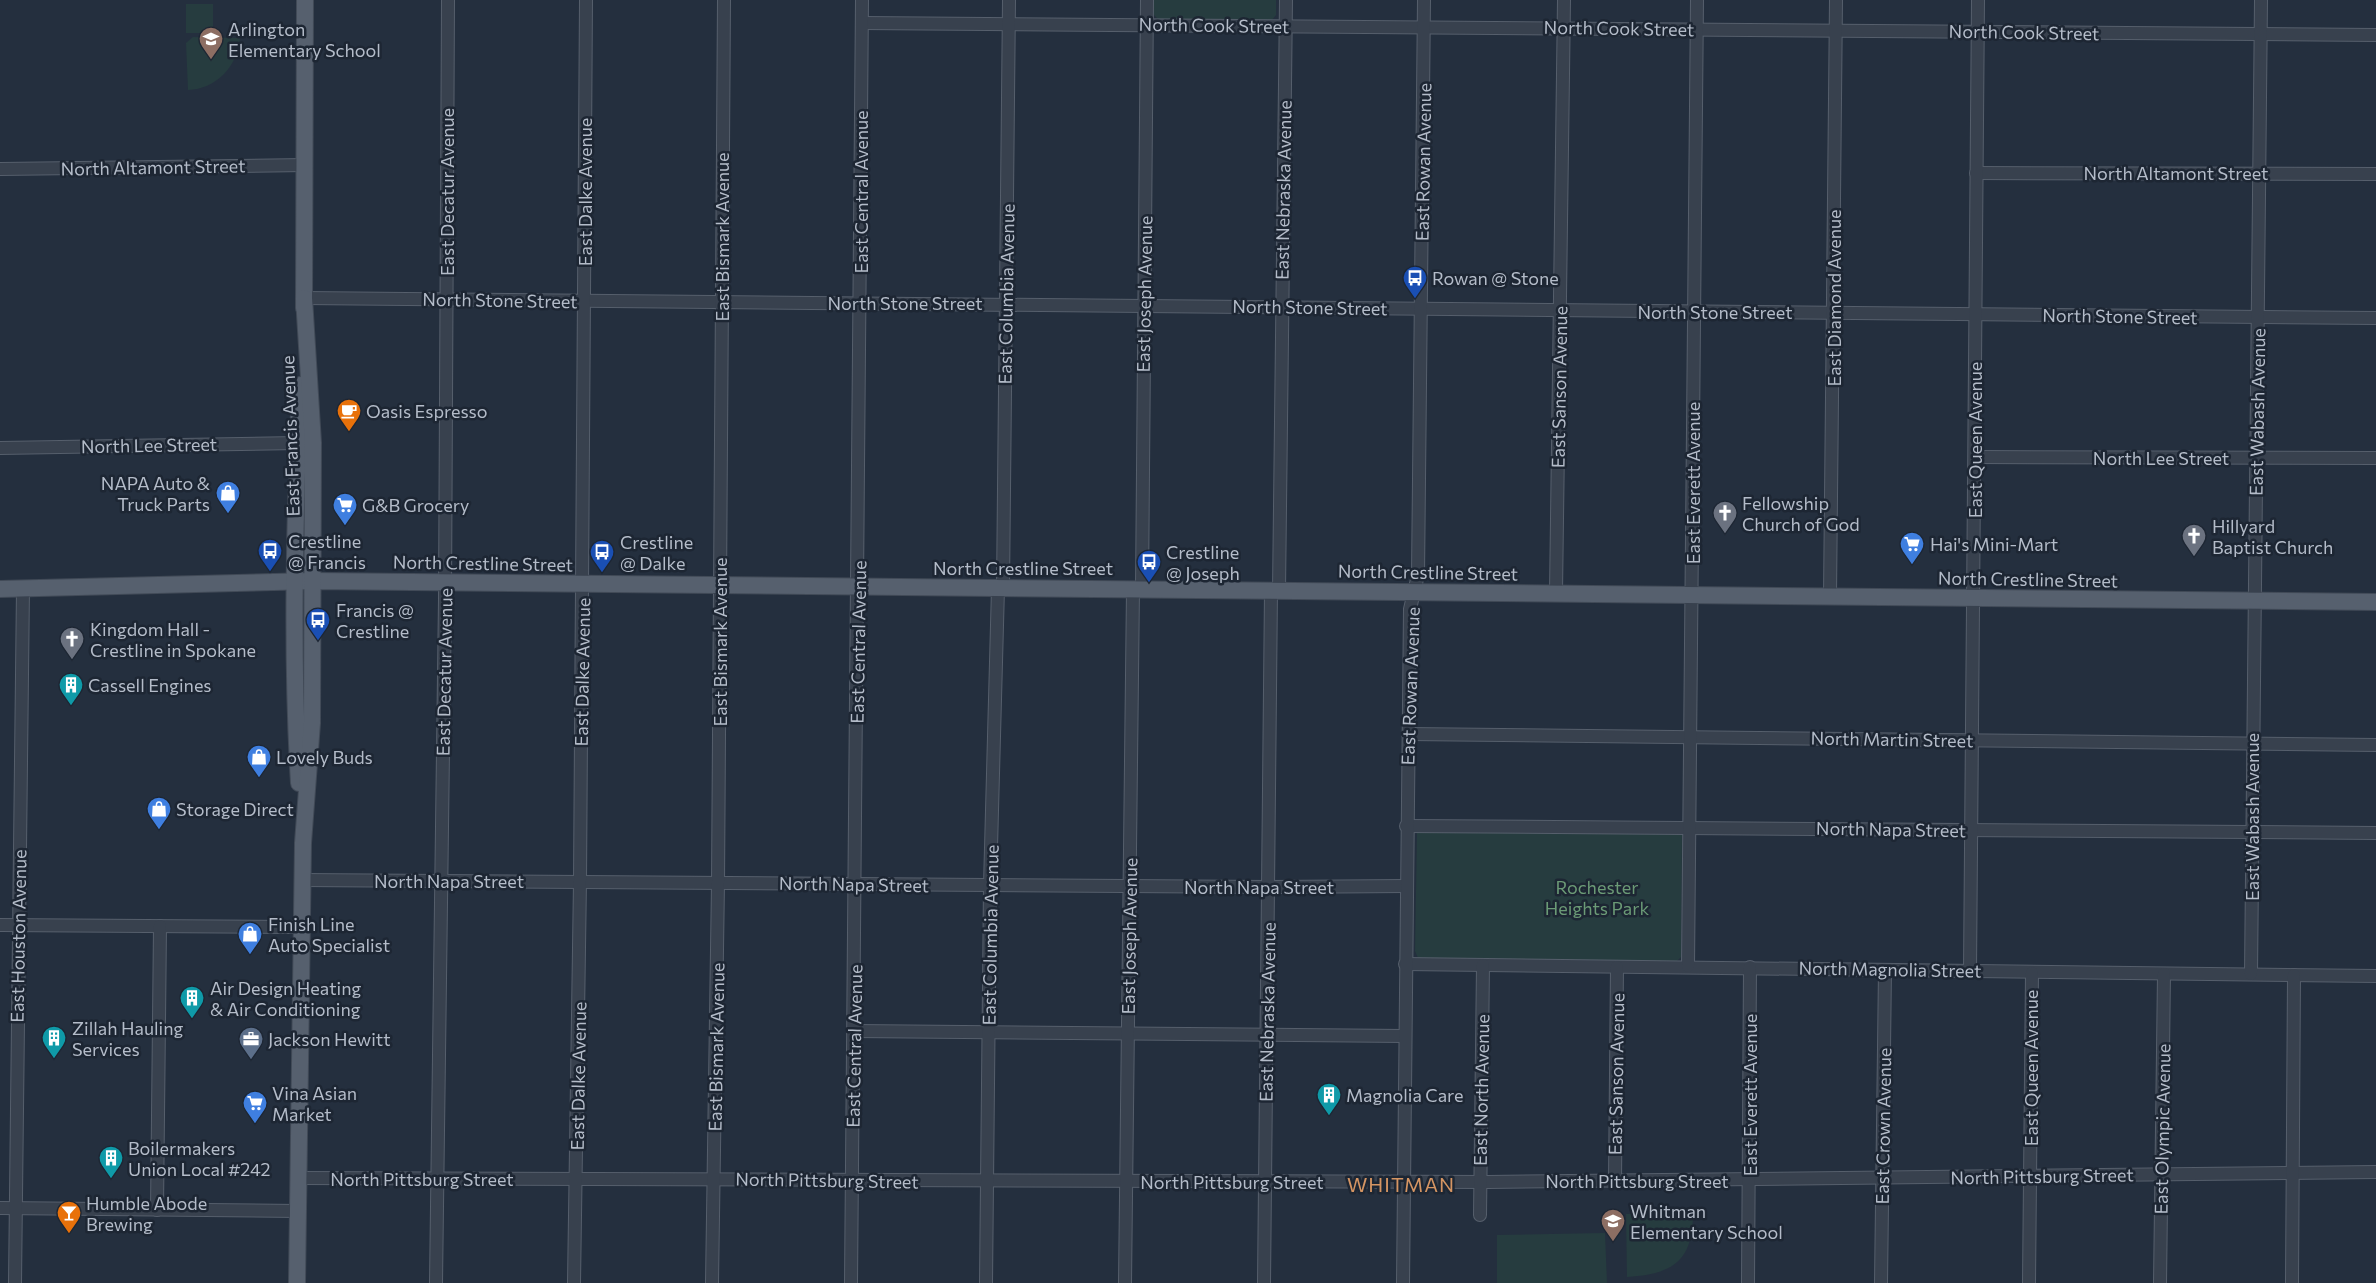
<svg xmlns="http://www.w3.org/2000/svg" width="2376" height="1283" viewBox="0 0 2376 1283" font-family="Commissioner,sans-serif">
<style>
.green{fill:#263c3f}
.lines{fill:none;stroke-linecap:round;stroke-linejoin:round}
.minor-casing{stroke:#565f6c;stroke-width:14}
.major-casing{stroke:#414a57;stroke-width:18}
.minor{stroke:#38414e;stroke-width:12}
.major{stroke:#56606e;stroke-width:16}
.labels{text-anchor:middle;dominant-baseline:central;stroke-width:5;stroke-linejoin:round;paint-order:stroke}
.street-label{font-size:18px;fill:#b4bcc9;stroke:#1d2633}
.poi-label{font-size:18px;fill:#b4bcc9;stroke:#1d2633;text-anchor:start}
.park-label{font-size:18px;fill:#6b9a76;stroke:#1d2633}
.quarter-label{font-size:20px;letter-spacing:1px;fill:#d59563;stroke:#1d2633}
</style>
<rect width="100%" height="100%" fill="#242f3e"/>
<g class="green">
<polygon points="1153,0 1276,0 1276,15 1272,20 1158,19 1153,14"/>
<rect x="186" y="4" width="27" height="29"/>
<path d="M193 37 240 38C238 66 216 89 188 90L186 43Z"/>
<polygon points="1417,832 1682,833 1681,957 1676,962 1418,958 1415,951"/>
<path d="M1693 1213C1693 1262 1672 1274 1627 1277L1626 1214Z"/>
<polygon points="1605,1233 1607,1283 1497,1283 1497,1235"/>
</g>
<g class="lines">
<defs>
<g id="minor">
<polyline points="862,23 2376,35"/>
<polyline points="0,169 306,165"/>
<polyline points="1976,173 2376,174"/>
<polyline points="304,298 2376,318"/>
<polyline points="0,448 298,443"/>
<polyline points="1975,457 2376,458"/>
<polyline points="1003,588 1009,0"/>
<polyline points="1142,589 1147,0"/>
<polyline points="1279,591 1286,0"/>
<polyline points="1556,593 1564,0"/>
<polyline points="1830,596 1836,0"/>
<polyline points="1408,734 2376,745"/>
<polyline points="1406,826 2376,833"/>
<polyline points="302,880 1268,887 1406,886"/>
<polyline points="0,925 301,927"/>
<polyline points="1405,964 2376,976"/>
<polyline points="1688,966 1697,0"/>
<polyline points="1970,970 1978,0"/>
<polyline points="2251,974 2261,0"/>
<polyline points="854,1031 1404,1036"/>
<polyline points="299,1178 1488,1182 2376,1172"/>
<polyline points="1615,1181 1617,967"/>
<polyline points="0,1208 298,1211"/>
<polyline points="157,1210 160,926"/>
<polyline points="1480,1215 1483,965"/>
<polyline points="15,1283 23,588"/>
<polyline points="436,1283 445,599 448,0"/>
<polyline points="574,1283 580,881 586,0"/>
<polyline points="712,1283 718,883 724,0"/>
<polyline points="851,1283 862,0"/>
<polyline points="986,1283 990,885 998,588"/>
<polyline points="1125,1283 1133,589"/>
<polyline points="1264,1283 1271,591"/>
<polyline points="1403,1283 1410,609 1418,575 1424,0"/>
<polyline points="1748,1283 1750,967"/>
<polyline points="1881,1283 1885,970"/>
<polyline points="2029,1283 2032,973"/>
<polyline points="2160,1283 2164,974"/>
<polyline points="2292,1283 2294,975"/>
</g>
<g id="major">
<polyline points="304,308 305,0"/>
<polyline points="0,589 313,581 2376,602"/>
<path d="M299 783C291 651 295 517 300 385"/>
<polyline points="297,1283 303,843 312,723 313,443 304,298"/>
</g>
</defs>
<use href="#minor" class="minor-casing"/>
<use href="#major" class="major-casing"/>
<use href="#minor" class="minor"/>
<use href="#major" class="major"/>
</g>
<defs>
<symbol id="school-pin" viewBox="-11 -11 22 30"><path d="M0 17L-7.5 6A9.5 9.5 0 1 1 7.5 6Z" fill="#8d6e63" stroke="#1d2633"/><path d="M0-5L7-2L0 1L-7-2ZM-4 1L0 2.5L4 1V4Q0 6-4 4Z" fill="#fff"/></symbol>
<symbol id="bus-pin" viewBox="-11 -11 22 30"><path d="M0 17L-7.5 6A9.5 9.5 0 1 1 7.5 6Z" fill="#1a4fb4" stroke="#1d2633"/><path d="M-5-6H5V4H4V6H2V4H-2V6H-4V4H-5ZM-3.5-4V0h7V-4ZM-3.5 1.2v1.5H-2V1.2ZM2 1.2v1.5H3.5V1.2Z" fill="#fff"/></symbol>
<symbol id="cafe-pin" viewBox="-11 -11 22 30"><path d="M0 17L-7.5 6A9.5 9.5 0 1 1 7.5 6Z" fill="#e8710a" stroke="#1d2633"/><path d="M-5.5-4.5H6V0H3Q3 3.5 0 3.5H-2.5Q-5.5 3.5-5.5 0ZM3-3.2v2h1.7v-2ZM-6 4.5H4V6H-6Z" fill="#fff"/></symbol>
<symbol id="shop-pin" viewBox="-11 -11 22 30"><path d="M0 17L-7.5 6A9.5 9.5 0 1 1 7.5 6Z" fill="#3f7fe0" stroke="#1d2633"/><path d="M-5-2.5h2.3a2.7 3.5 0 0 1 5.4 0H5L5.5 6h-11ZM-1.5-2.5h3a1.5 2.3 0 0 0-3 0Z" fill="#fff"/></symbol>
<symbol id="supermarket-pin" viewBox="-11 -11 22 30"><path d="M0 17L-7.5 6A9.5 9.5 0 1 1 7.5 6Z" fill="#3f7fe0" stroke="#1d2633"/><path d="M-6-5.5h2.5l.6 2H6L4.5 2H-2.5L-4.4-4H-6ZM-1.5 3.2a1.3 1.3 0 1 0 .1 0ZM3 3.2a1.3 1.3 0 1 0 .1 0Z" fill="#fff"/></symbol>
<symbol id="church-pin" viewBox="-11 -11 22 30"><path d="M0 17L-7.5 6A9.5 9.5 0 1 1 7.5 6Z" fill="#6b7280" stroke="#1d2633"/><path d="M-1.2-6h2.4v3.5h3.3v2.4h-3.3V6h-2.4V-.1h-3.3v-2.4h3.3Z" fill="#fff"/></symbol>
<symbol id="building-pin" viewBox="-11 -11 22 30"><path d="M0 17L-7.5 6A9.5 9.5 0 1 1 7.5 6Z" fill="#0f9aa8" stroke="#1d2633"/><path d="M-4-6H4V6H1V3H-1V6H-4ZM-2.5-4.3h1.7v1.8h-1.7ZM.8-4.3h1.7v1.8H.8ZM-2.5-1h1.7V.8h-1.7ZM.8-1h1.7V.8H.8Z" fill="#fff"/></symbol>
<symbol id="office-pin" viewBox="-11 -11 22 30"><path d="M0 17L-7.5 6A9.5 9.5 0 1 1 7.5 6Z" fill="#5c6f8a" stroke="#1d2633"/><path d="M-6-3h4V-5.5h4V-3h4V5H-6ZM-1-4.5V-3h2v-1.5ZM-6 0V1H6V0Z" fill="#fff"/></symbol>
<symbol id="bar-pin" viewBox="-11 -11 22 30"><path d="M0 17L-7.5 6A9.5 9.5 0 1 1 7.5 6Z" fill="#e8710a" stroke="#1d2633"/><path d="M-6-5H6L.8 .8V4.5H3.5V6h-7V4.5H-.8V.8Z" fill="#fff"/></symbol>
</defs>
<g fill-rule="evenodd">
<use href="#school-pin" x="197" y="25" width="28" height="38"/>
<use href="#bus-pin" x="1401" y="264" width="28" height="38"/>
<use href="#cafe-pin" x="335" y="397" width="28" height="38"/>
<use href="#shop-pin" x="214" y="479" width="28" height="38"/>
<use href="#supermarket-pin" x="331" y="491" width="28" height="38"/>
<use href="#church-pin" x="1711" y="499" width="28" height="38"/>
<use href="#church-pin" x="2180" y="522" width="28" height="38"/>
<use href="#supermarket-pin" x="1898" y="530" width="28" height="38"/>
<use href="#bus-pin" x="256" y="537" width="28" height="38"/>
<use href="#bus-pin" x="588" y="538" width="28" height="38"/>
<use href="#bus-pin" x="1135" y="548" width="28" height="38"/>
<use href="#bus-pin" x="304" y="606" width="28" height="38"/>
<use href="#church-pin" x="58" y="625" width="28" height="38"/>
<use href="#building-pin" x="57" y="671" width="28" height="38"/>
<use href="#shop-pin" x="245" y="743" width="28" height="38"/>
<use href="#shop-pin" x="145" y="795" width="28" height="38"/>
<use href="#shop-pin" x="236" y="920" width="28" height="38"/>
<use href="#building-pin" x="178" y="984" width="28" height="38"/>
<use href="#building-pin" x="40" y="1024" width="28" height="38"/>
<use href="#office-pin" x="237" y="1025" width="28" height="38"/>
<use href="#building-pin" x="1315" y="1081" width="28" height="38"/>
<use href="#supermarket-pin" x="241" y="1089" width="28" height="38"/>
<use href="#building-pin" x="97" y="1144" width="28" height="38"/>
<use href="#bar-pin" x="55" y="1199" width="28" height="38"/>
<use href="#school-pin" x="1599" y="1207" width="28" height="38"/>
</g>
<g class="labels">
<g class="street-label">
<text transform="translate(1214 25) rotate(1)">North Cook Street</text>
<text transform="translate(1619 28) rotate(1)">North Cook Street</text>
<text transform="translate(2024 32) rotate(1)">North Cook Street</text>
<text transform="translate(1423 162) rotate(-89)">East Rowan Avenue</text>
<text transform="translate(153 167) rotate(-1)">North Altamont Street</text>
<text x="2176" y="173">North Altamont Street</text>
<text transform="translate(1283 190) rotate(-89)">East Nebraska Avenue</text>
<text transform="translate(447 192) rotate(-90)">East Decatur Avenue</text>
<text transform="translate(585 192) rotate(-90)">East Dalke Avenue</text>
<text transform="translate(861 192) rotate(-90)">East Central Avenue</text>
<text transform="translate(722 237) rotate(-90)">East Bismark Avenue</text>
<text transform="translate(1006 294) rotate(-89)">East Columbia Avenue</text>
<text transform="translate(1144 294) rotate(-89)">East Joseph Avenue</text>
<text transform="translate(1834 298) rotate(-90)">East Diamond Avenue</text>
<text transform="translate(500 300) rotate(1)">North Stone Street</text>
<text x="905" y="303">North Stone Street</text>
<text transform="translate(1310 307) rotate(1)">North Stone Street</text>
<text x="1715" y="312">North Stone Street</text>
<text transform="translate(2120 316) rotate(1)">North Stone Street</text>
<text transform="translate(1559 387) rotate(-89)">East Sanson Avenue</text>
<text transform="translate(2257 412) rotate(-89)">East Wabash Avenue</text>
<text transform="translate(290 436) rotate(-92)">East Francis Avenue</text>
<text transform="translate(1975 440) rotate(-90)">East Queen Avenue</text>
<text transform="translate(149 445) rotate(-1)">North Lee Street</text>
<text x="2161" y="458">North Lee Street</text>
<text transform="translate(1693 483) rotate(-90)">East Everett Avenue</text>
<text transform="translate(483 563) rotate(1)">North Crestline Street</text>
<text x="1023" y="568">North Crestline Street</text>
<text transform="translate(1428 572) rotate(1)">North Crestline Street</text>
<text transform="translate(2028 579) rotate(1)">North Crestline Street</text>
<text transform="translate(720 642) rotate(-90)">East Bismark Avenue</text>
<text transform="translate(858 642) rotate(-89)">East Central Avenue</text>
<text transform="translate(444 672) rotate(-89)">East Decatur Avenue</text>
<text transform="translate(582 672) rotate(-89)">East Dalke Avenue</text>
<text transform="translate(1410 686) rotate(-88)">East Rowan Avenue</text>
<text transform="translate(1892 739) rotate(1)">North Martin Street</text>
<text transform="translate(2252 817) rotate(-90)">East Wabash Avenue</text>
<text transform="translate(1891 829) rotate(1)">North Napa Street</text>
<text x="449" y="881">North Napa Street</text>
<text transform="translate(854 884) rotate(1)">North Napa Street</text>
<text x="1259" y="887">North Napa Street</text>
<text transform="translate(990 935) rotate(-89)">East Columbia Avenue</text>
<text transform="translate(18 936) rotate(-89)">East Houston Avenue</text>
<text transform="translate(1129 936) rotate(-89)">East Joseph Avenue</text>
<text transform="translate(1890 969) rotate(1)">North Magnolia Street</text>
<text transform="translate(1267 1012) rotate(-89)">East Nebraska Avenue</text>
<text transform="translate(854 1046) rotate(-89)">East Central Avenue</text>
<text transform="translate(716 1047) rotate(-89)">East Bismark Avenue</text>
<text transform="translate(2031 1068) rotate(-90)">East Queen Avenue</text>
<text transform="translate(1616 1074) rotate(-89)">East Sanson Avenue</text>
<text transform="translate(578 1076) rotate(-89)">East Dalke Avenue</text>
<text transform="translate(1481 1090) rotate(-89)">East North Avenue</text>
<text transform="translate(1750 1095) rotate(-90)">East Everett Avenue</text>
<text transform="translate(1883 1126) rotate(-89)">East Crown Avenue</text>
<text transform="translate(2162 1129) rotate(-89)">East Olympic Avenue</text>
<text transform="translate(2042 1176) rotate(-1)">North Pittsburg Street</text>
<text x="422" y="1179">North Pittsburg Street</text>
<text transform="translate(827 1180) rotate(1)">North Pittsburg Street</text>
<text x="1637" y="1181">North Pittsburg Street</text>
<text x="1232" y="1182">North Pittsburg Street</text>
</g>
<g class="poi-label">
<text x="228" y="29">Arlington<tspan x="228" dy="21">Elementary School</tspan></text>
<text x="1432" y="278">Rowan @ Stone</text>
<text x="366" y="411">Oasis Espresso</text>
<text x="210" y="483" text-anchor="end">NAPA Auto &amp;<tspan x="210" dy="21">Truck Parts</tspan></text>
<text x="1742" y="503">Fellowship<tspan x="1742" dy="21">Church of God</tspan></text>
<text x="362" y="505">G&amp;B Grocery</text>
<text x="2212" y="526">Hillyard<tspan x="2212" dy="21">Baptist Church</tspan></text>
<text x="288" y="541">Crestline<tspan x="288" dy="21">@ Francis</tspan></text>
<text x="620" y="542">Crestline<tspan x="620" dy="21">@ Dalke</tspan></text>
<text x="1930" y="544">Hai's Mini-Mart</text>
<text x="1166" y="552">Crestline<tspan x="1166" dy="21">@ Joseph</tspan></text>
<text x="336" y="610">Francis @<tspan x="336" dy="21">Crestline</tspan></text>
<text x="90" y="629">Kingdom Hall -<tspan x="90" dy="21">Crestline in Spokane</tspan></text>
<text x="88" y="685">Cassell Engines</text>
<text x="276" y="757">Lovely Buds</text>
<text x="176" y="809">Storage Direct</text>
<text x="268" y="924">Finish Line<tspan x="268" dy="21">Auto Specialist</tspan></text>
<text x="210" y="988">Air Design Heating<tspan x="210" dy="21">&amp; Air Conditioning</tspan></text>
<text x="72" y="1028">Zillah Hauling<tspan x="72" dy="21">Services</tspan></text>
<text x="268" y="1039">Jackson Hewitt</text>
<text x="272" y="1093">Vina Asian<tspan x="272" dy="21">Market</tspan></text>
<text x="1346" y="1095">Magnolia Care</text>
<text x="128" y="1148">Boilermakers<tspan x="128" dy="21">Union Local #242</tspan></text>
<text x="86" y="1203">Humble Abode<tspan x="86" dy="21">Brewing</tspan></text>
<text x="1630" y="1211">Whitman<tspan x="1630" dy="21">Elementary School</tspan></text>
</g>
<g class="park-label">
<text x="1597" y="887">Rochester<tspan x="1597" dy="21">Heights Park</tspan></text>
</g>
<g class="quarter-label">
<text x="1401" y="1184">WHITMAN</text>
</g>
</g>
</svg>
